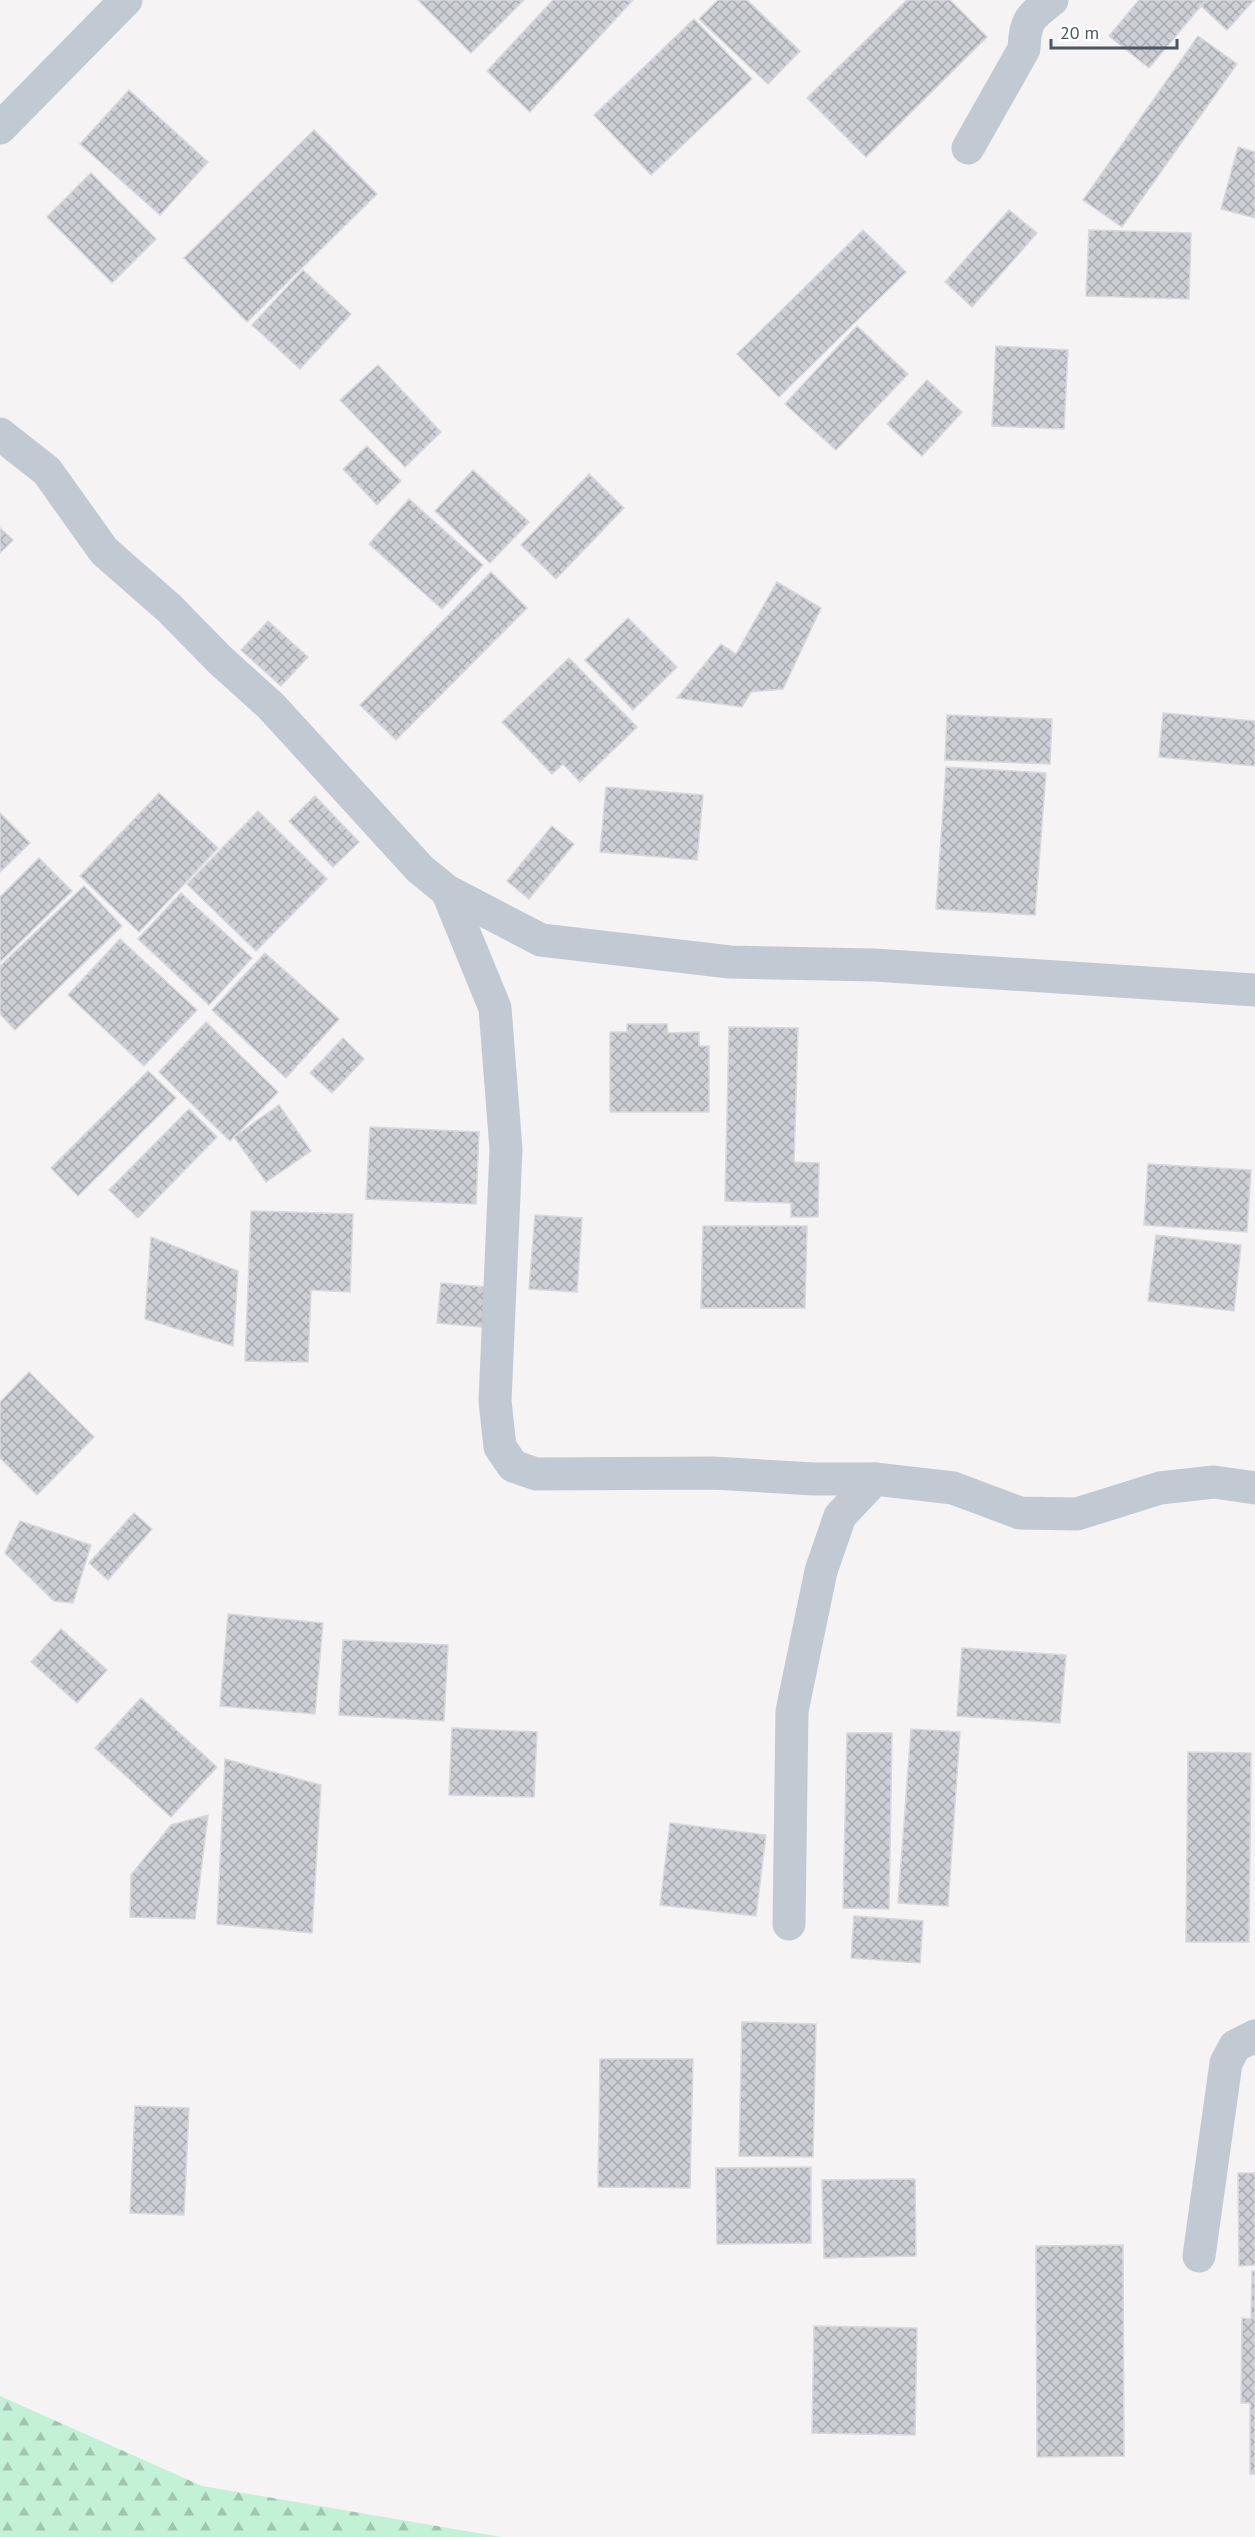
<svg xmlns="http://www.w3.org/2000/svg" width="1255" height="2537" viewBox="0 0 1255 2537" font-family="'PT Sans',sans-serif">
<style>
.forest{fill:url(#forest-firs)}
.building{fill:url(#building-cross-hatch);stroke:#d7d9de;stroke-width:1.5}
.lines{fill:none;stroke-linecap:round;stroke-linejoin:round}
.street{stroke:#c1cad2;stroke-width:33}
</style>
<defs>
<pattern id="forest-firs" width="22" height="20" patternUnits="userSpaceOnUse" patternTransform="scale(1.5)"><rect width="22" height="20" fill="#c3f1d5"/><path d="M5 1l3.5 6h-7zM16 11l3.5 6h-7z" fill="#a0c6b0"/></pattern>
<pattern id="building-cross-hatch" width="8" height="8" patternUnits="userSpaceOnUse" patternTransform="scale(1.5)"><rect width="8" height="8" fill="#cdcfd5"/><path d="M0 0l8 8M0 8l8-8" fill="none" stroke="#a8abb0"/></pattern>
</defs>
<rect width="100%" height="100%" fill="#f5f3f3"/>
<polygon class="forest" points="0,2396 202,2486 501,2537 0,2537"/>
<g class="building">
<polygon points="418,0 524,0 471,53"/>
<polygon points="553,0 633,0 530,112 487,71"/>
<polygon points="718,0 747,0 800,51 768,84 699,19"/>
<polygon points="907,0 950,0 987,37 866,157 807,98"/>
<polygon points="1139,0 1206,0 1149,68 1109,36"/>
<polygon points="1206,0 1254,0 1227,30 1201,6"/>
<polygon points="694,19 752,79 651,175 594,115"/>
<polygon points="1198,36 1237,64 1122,227 1083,200"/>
<polygon points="129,90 208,162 160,215 80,144"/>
<polygon points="314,130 377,194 247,322 184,258"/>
<polygon points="1238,147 1255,152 1255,218 1221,209"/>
<polygon points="91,173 156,239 112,283 47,217"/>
<polygon points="1009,210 1037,233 972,307 945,282"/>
<polygon points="863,230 906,272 779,397 737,354"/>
<polygon points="1089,230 1191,233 1189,299 1086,296"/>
<polygon points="303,270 351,314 300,369 252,325"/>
<polygon points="857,326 908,374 836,450 785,404"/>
<polygon points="996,346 1068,350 1064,429 992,426"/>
<polygon points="378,365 441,432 405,467 340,400"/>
<polygon points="927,380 962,412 922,456 887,424"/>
<polygon points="367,446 401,481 377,505 343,469"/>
<polygon points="473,470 529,522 490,563 435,511"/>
<polygon points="589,474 624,508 556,579 521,545"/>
<polygon points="409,499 483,565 442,609 369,544"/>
<polygon points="0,528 13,540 0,553"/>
<polygon points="491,572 527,608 396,740 360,705"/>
<polygon points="777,582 821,608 783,689 751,692 742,707 677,698 721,644 736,654"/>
<polygon points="628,618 677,667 633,710 585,660"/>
<polygon points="268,621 308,657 281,686 241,650"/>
<polygon points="569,658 637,727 580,782 563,764 552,774 502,722"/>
<polygon points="1163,713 1255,721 1255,766 1159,757"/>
<polygon points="947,715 1052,719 1050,764 945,760"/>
<polygon points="946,767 1046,773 1035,915 936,909"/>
<polygon points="606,787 703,795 697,860 600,852"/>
<polygon points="159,793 218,848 139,932 80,876"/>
<polygon points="315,796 359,842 333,867 289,821"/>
<polygon points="258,811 327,879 256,951 187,884"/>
<polygon points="0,813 30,843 0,872"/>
<polygon points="552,826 574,844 529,899 507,881"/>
<polygon points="39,858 72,891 0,962 0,897"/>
<polygon points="84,886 122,926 15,1030 0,1014 0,966"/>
<polygon points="181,893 252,958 209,1005 138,939"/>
<polygon points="120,939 197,1010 144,1066 68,995"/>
<polygon points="265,953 339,1019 286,1078 212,1010"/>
<polygon points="206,1022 278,1092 230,1141 159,1072"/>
<polygon points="627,1024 667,1024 668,1033 699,1032 699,1046 709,1046 709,1112 610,1112 610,1032 627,1032"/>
<polygon points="729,1027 798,1028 794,1162 819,1163 818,1217 791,1217 791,1203 725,1201"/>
<polygon points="343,1038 364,1059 332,1093 310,1073"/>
<polygon points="148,1071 176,1098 78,1196 51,1168"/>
<polygon points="279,1105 311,1151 266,1182 234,1137"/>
<polygon points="189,1109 217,1137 138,1218 109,1190"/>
<polygon points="370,1127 479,1132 476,1204 366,1199"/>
<polygon points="1148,1164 1251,1170 1247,1232 1144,1225"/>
<polygon points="251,1211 353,1214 350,1292 311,1290 308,1362 245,1361"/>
<polygon points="535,1215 582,1218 577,1292 529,1289"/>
<polygon points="703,1226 807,1226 805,1308 701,1308"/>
<polygon points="1156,1235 1241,1245 1234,1311 1148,1301"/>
<polygon points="151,1237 238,1271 233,1346 145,1319"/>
<polygon points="441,1283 496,1288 492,1328 437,1323"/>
<polygon points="29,1372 94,1437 37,1495 0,1458 0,1402"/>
<polygon points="134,1513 152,1529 108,1580 89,1563"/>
<polygon points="20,1521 91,1545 73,1603 54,1601 5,1553"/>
<polygon points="228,1614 323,1623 315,1714 220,1706"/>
<polygon points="61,1629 107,1670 77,1703 31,1662"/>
<polygon points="343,1640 448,1645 444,1721 339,1715"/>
<polygon points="962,1648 1066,1655 1060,1723 957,1716"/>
<polygon points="141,1698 217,1767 171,1817 95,1748"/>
<polygon points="452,1728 537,1732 534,1797 449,1795"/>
<polygon points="911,1729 960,1732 948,1906 898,1903"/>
<polygon points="847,1733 892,1733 889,1909 843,1908"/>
<polygon points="1188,1752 1251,1753 1249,1942 1186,1942"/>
<polygon points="225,1759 321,1785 312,1933 217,1924"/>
<polygon points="208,1815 195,1919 130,1917 131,1875 171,1825"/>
<polygon points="670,1823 766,1835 756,1916 660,1905"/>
<polygon points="854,1916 923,1921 920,1963 851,1958"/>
<polygon points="742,2022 816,2024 813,2157 739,2156"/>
<polygon points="600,2059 693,2059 690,2188 598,2187"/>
<polygon points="135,2106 189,2108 184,2215 130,2213"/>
<polygon points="811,2167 811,2243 717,2244 716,2168"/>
<polygon points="1238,2173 1255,2173 1255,2265 1239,2266"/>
<polygon points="915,2179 916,2256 824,2258 822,2180"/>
<polygon points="1123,2245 1124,2456 1037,2457 1036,2246"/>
<polygon points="1252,2271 1255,2271 1255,2474 1250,2474 1250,2403 1241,2403 1242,2318 1251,2319"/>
<polygon points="814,2326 917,2328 915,2435 812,2433"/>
</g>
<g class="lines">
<g class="street">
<polyline points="0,128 126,0"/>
<path d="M968 148 1024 49C1025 20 1030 17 1052 0"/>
<polyline points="0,434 47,471 104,551 169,608 220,660 271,706 420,869 447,891 541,940 730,962 874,965 1255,990"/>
<polyline points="447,891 495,1008 506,1149 495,1401 500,1447 513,1466 536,1474 713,1473 814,1479 875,1479"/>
<polyline points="789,1924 792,1711 821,1571 840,1516 875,1479 953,1488 1020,1513 1077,1514 1160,1488 1214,1482 1255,1488"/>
<polyline points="1199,2256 1226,2063 1235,2046 1255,2036"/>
</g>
</g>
<path d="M1051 39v9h126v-9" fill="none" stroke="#4a5661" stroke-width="3"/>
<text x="1060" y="39" font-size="18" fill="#4a5661" stroke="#ffffff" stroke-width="4.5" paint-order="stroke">20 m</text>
</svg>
